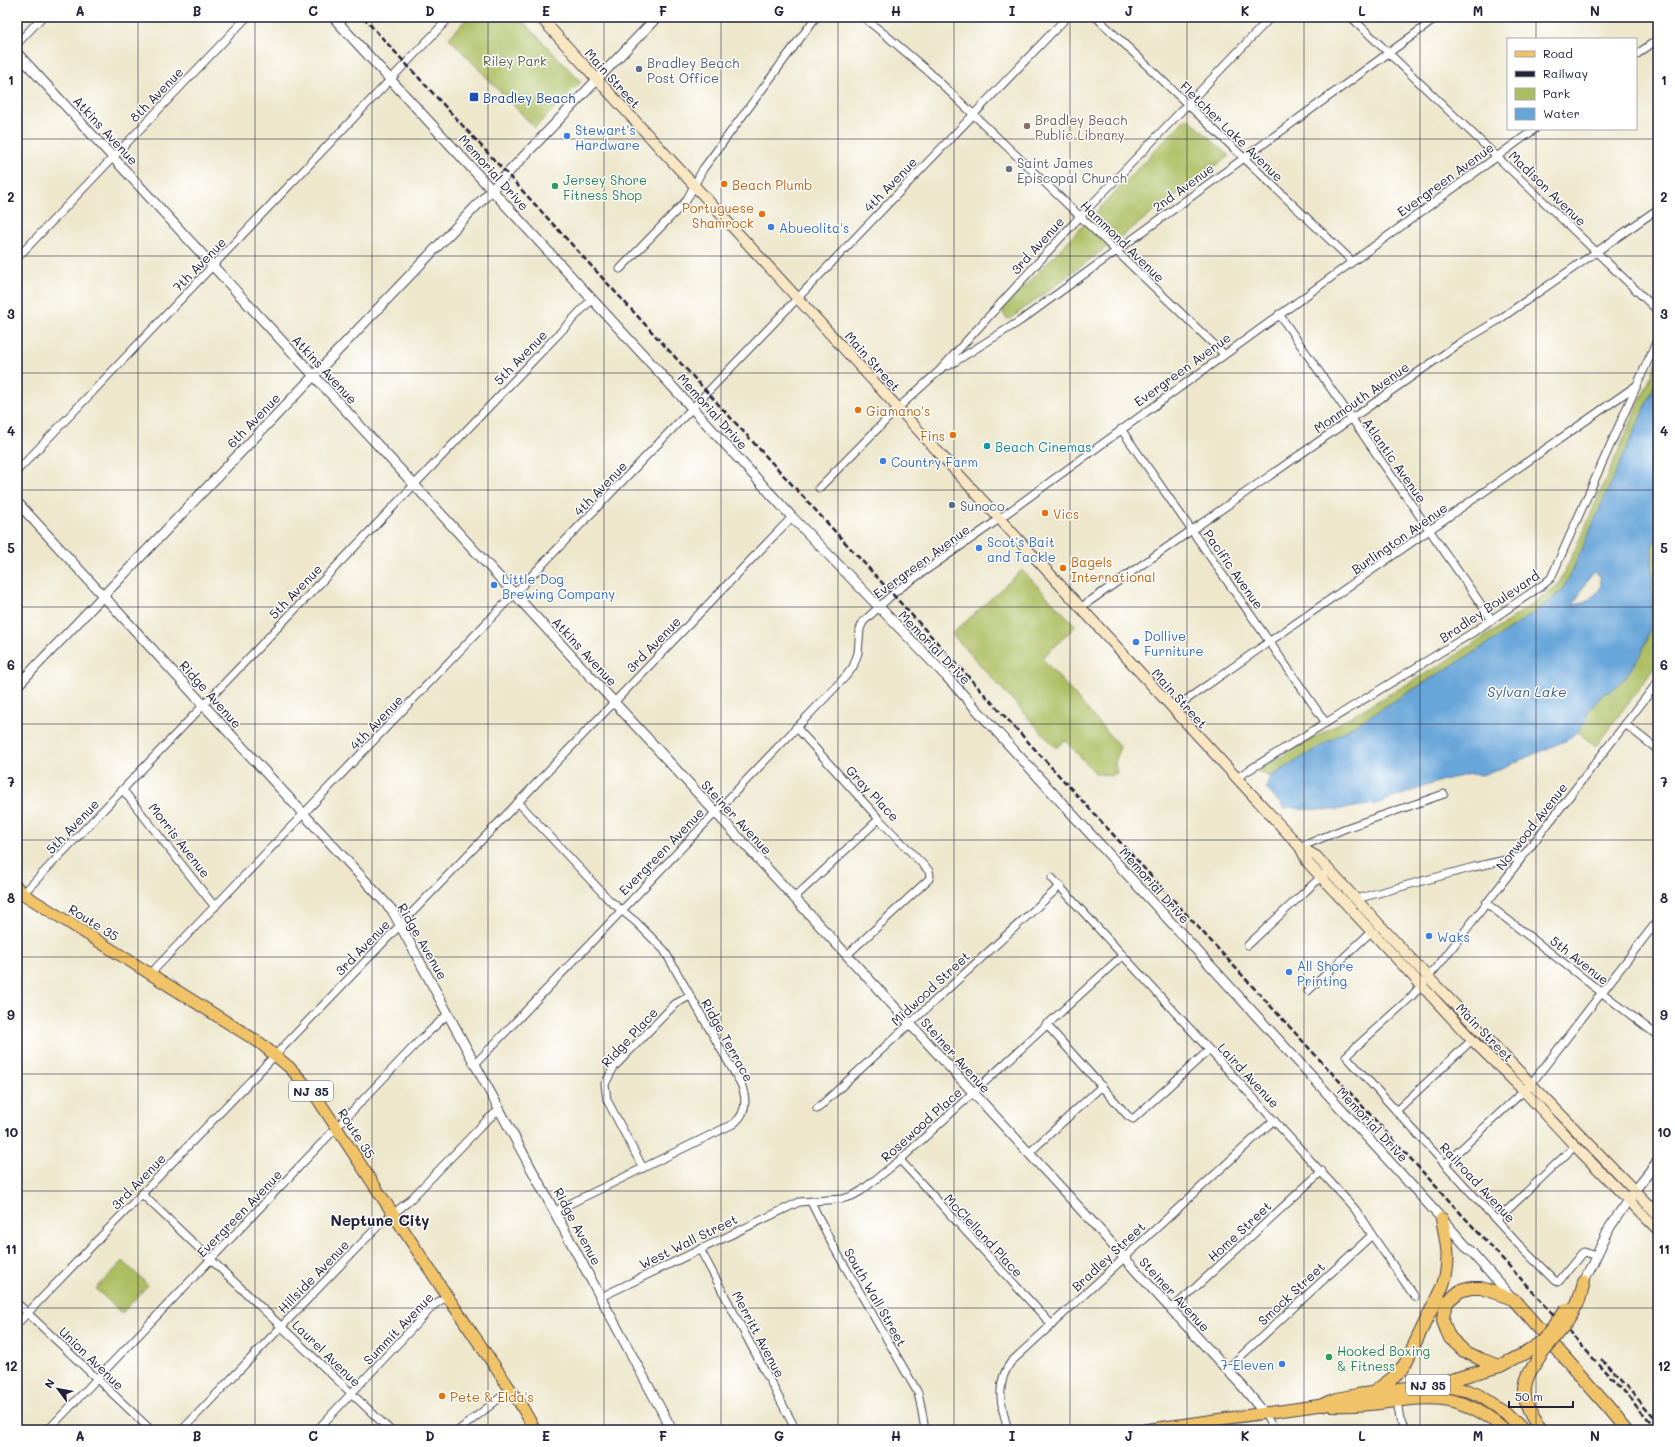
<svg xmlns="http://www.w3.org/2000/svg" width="1675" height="1447" viewBox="0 0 1675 1447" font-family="Mali,sans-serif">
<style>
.green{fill:#acbe61;stroke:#67704e}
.water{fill:#67a5d9;stroke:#44648a;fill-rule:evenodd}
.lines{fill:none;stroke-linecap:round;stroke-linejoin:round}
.minor-casing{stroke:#414051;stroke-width:9}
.tertiary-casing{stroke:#414051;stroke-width:11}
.secondary-casing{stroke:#414051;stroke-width:12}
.primary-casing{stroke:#414051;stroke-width:13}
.trunk-casing{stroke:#414051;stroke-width:14}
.minor{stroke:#fff;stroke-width:7}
.tertiary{stroke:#fff;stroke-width:9}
.secondary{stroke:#f9e7c3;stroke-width:10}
.primary{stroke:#f1c369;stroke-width:11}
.trunk{stroke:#f1c369;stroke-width:12}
.rail{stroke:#22223b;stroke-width:2.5;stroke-dasharray:6 3;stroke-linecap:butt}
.trunk-bridge-casing{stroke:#414051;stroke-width:14;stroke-linecap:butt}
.trunk-bridge{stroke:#f1c369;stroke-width:12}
.grid{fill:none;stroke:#22223b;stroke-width:1;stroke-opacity:0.55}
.service-dot{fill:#5c6f8a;stroke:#fff;stroke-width:1.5}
.transit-dot{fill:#1a4fb4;stroke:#fff;stroke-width:1.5}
.education-dot{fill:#8d6e63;stroke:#fff;stroke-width:1.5}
.shop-dot{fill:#3f7fe0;stroke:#fff;stroke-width:1.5}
.worship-dot{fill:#6b7280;stroke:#fff;stroke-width:1.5}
.food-dot{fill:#e8710a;stroke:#fff;stroke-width:1.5}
.leisure-dot{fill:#2e9e5b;stroke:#fff;stroke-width:1.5}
.culture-dot{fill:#0f9aa8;stroke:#fff;stroke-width:1.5}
.labels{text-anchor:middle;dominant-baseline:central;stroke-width:3;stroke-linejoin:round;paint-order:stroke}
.shield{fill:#fff;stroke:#646476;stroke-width:1}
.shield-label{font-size:12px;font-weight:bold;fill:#22223b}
.park-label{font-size:13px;fill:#59604a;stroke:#fff}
.service-label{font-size:13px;fill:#4e5e75;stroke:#fff;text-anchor:start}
.street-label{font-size:13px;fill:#22223b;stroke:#fff}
.transit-label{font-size:13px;fill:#164399;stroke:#fff;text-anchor:start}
.education-label{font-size:13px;fill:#785e54;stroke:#fff;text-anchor:start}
.shop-label{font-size:13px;fill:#366cbe;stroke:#fff;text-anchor:start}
.worship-label{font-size:13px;fill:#5b616d;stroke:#fff;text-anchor:start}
.leisure-label{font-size:13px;fill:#27864d;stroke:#fff;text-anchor:start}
.food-label{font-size:13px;fill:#c56008;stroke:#fff;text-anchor:start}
.culture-label{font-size:13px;fill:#0d838f;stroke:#fff;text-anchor:start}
.water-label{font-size:14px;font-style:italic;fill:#415d82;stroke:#fff}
.quarter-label{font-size:15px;font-weight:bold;fill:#22223b;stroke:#fff}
.neatline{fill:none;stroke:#22223b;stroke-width:1.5}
.grid-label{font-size:13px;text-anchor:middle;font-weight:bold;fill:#22223b}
</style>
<rect width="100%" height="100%" fill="#fff"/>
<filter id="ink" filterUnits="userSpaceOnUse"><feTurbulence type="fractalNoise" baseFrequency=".025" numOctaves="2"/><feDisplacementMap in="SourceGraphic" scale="8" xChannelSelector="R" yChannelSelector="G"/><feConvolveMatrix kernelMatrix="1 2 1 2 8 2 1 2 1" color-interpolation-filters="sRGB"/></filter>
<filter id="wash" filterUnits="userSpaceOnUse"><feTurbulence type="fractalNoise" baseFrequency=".012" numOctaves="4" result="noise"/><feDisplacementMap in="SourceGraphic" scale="16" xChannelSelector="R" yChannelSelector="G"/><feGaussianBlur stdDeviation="0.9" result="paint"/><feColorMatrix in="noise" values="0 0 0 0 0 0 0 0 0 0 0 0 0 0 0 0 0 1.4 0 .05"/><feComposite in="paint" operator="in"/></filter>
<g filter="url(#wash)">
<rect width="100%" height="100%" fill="#eee7cc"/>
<g class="green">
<polygon points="468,17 519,17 581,82 535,128 449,38"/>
<polygon points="1187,117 1229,156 1010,319 1006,318 1003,313 1003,309"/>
<polygon points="1658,360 1658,378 1568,580 1561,591 1550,601 1494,640 1270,777 1256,771 1442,664 1503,625 1558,585 1579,541"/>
<polygon points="1658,537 1658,663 1596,746 1577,732 1584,723 1588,711 1604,693 1611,692 1627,675 1642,652 1647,639 1653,582 1652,545"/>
<polygon points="1022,570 1076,626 1042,658 1120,747 1115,763 1117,773 1110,776 1095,773 1065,740 1056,748 952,634"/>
<polygon points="123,1261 148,1285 122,1313 96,1289"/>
</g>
<path class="water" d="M1658 378V537L1652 545V609L1649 631 1642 652 1627 675 1611 692 1604 693 1587 712 1586 720 1579 730 1567 740 1495 771 1482 775 1470 774 1440 781 1376 804 1335 810 1301 809 1289 807 1285 809 1266 788 1270 777 1494 640 1550 601 1561 591 1568 580ZM1594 572 1600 576 1601 587C1593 598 1587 603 1573 605L1587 581Z"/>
</g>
<g filter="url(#ink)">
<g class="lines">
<defs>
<g id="minor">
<polyline points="863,17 888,37 929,72 1224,354"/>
<polyline points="1096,17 1352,261"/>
<polyline points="1351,17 1658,311"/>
<polyline points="17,44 42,17"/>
<polyline points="1636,55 1658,39"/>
<polyline points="17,258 247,17"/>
<polyline points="620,269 686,201 703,169 816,17"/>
<polyline points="1279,314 1492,620"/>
<polyline points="948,366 1020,321 1438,17"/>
<polyline points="1121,429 1326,723"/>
<polyline points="17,471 450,17"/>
<polyline points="819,488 898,408 939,371 1074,223 1271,17"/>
<polyline points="1080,608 1460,343 1497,321 1658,209"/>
<polyline points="1173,709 1637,385"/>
<polyline points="1625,724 1658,750"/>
<polyline points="796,727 879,819 929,871 930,876 929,879 847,955"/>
<polyline points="1236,778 1472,633 1544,584 1551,578 1658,338"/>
<polyline points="123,790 215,907"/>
<path d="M518 802 609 900 636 922 664 950 741 1084C747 1099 747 1114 733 1124L555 1211"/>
<polyline points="1300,847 1346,828 1444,794"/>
<polyline points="1052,878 1355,1209 1372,1235 1415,1297"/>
<polyline points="794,898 879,819"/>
<polyline points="1356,899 1474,867 1523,856"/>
<polyline points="17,900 592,299"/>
<polyline points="1486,903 1658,1036"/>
<polyline points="1248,945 1324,874"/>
<polyline points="150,974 1067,17"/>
<polyline points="1308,991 1372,931"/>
<polyline points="1046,1024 1128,1116 1133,1119 1209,1050"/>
<polyline points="475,1064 846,676 853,667 858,653 860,629 863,622 896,591 988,527 1535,129"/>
<polyline points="817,1109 1060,886"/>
<polyline points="1396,1111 1472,1040"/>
<polyline points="1029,1153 1102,1086"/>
<polyline points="900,1160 1052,1325"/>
<polyline points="1445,1164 1531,1084 1658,920"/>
<polyline points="643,1168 607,1100 605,1084 614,1067 675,1004 690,996"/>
<polyline points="142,1194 390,1430"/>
<polyline points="811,1202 832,1244 918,1393 921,1406 925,1430"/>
<polyline points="1497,1220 1575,1146"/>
<polyline points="700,1249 796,1430"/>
<polyline points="1596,1256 1584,1252 1582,1253 1560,1280 1558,1282 1555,1281 1518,1244 1346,1056 1411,997 1441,962 1658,682"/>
<polyline points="601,1297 799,1202 842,1199 852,1196 861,1191 900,1160 1123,955"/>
<polyline points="17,1303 151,1430"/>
<polyline points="1172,1309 1322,1171"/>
<polyline points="17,1324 792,517"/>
<polyline points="1227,1369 1372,1235"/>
<polyline points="1397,1401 1400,1419 1405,1430"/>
<polyline points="1265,1414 1274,1430"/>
<polyline points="48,1430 419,1041 448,1014"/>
<polyline points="182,1430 380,1224 408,1202 487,1120 499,1110"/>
<polyline points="317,1430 434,1305 447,1296"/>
<polyline points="459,1430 510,1390"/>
<path d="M1008 1430C1001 1406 995 1383 1011 1362L1274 1120"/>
</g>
<g id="tertiary">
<polyline points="333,17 792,517 946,676 1442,1219 1512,1298"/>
<polyline points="17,53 1096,1226 1137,1272 1243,1387 1265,1414"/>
<polyline points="17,502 392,910 672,1430"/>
<polyline points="17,686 657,17"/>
<polyline points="1584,1282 1610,1227 1634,1191 1658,1161"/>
</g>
<g id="secondary">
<polyline points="540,17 1300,847 1308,863 1321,877 1472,1040 1524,1091 1575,1146 1658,1230"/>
<polyline points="1300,847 1316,856 1428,977 1658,1215"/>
</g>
<g id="primary">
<polyline points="17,887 23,894 44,907 260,1043 289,1067 315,1095 447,1296 521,1405 535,1430"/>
<polyline points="1144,1430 1322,1405"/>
</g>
<g id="trunk">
<polyline points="1578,1303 1584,1282"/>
<polyline points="1500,1366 1480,1359 1464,1351 1450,1338 1446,1329 1443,1321 1444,1311 1448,1301 1460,1291 1471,1288 1481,1288 1513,1299 1609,1408 1627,1430"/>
<path d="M1533 1367C1518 1389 1525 1412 1542 1430"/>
<polyline points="1437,1384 1500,1366 1529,1351"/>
<path d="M1374 1392 1399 1373 1406 1362 1443 1285C1451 1260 1447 1244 1442 1219"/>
<polyline points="1322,1405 1337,1399 1357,1395 1436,1384 1468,1391 1479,1395 1505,1412 1523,1430"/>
<path d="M1333 1405C1403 1409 1443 1375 1505 1430"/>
</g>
</defs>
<use href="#minor" class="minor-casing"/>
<use href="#tertiary" class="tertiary-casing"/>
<use href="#secondary" class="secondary-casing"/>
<use href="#primary" class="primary-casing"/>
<use href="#trunk" class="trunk-casing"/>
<use href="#minor" class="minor"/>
<use href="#tertiary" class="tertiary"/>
<use href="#secondary" class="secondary"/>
<use href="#primary" class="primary"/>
<use href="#trunk" class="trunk"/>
<g class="rail">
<polyline points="363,17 1554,1315 1658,1430"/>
<polyline points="1601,1359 1658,1421"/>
</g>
<defs>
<g id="trunk-bridge">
<polyline points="1529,1351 1543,1340 1566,1309"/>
<polyline points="1533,1367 1542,1353 1562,1329 1578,1303"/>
</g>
</defs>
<use href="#trunk-bridge" class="trunk-bridge-casing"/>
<use href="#trunk-bridge" class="trunk-bridge"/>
</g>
</g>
<path class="grid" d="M138 17V1430M255 17V1430M372 17V1430M488 17V1430M604 17V1430M721 17V1430M838 17V1430M954 17V1430M1070 17V1430M1187 17V1430M1304 17V1430M1420 17V1430M1536 17V39M1536 129V1430M17 139H1658M17 256H1658M17 373H1658M17 490H1658M17 607H1658M17 724H1658M17 840H1658M17 957H1658M17 1074H1658M17 1191H1658M17 1308H1658"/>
<g class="service-dot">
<circle cx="639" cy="69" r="4"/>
<circle cx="952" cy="505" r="4"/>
</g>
<rect class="transit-dot" x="469" y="92" width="10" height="10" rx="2"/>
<circle class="education-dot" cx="1027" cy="126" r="4"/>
<g class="shop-dot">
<circle cx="567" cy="136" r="4"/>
<circle cx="771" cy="227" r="4"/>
<circle cx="883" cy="461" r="4"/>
<circle cx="979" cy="548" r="4"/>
<circle cx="494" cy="585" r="4"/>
<circle cx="1136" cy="642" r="4"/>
<circle cx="1429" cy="936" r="4"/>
<circle cx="1289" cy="972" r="4"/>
<circle cx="1282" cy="1364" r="4"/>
</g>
<circle class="worship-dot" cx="1009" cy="169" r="4"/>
<g class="food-dot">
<circle cx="724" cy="184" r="4"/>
<circle cx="762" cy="214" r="4"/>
<circle cx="858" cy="410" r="4"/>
<circle cx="953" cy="435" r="4"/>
<circle cx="1045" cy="513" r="4"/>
<circle cx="1063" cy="568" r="4"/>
<circle cx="442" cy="1396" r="4"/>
</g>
<g class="leisure-dot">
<circle cx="555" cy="186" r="4"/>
<circle cx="1329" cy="1357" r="4"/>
</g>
<circle class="culture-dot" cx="987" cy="446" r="4"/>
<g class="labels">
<g class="shield">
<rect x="289" y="1081" width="44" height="20" rx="3"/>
<rect x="1406" y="1375" width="44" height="20" rx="3"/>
</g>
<g class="shield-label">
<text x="311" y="1091">NJ 35</text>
<text x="1428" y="1385">NJ 35</text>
</g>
<g class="park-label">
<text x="515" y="60">Riley Park</text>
</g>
<g class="service-label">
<text x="647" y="62">Bradley Beach<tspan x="647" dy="15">Post Office</tspan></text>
<text x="960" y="505">Sunoco</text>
</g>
<g class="street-label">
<text transform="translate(613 78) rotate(48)">Main Street</text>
<text transform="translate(156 94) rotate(-46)">8th Avenue</text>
<text transform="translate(106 130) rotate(47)">Atkins Avenue</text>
<text transform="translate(1232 131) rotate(44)">Fletcher Lake Avenue</text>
<text transform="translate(494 172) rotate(48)">Memorial Drive</text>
<text transform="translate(1445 179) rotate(-36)">Evergreen Avenue</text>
<text transform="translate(890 184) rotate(-46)">4th Avenue</text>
<text transform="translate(1183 187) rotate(-36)">2nd Avenue</text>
<text transform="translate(1548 188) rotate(44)">Madison Avenue</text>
<text transform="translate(1123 241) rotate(44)">Hammond Avenue</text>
<text transform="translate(1037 245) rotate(-48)">3rd Avenue</text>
<text transform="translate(199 264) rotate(-46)">7th Avenue</text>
<text transform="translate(520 357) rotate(-46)">5th Avenue</text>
<text transform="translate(873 361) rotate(48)">Main Street</text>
<text transform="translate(325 369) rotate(47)">Atkins Avenue</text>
<text transform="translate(1182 369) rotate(-36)">Evergreen Avenue</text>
<text transform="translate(1361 397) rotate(-35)">Monmouth Avenue</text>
<text transform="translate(713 411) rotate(48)">Memorial Drive</text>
<text transform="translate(253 420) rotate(-46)">6th Avenue</text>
<text transform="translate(1395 460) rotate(55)">Atlantic Avenue</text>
<text transform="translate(600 488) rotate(-46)">4th Avenue</text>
<text transform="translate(1399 538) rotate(-35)">Burlington Avenue</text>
<text transform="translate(921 561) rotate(-36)">Evergreen Avenue</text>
<text transform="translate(1234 569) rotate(55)">Pacific Avenue</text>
<text transform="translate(295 591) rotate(-46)">5th Avenue</text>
<text transform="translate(1489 606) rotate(-34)">Bradley Boulevard</text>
<text transform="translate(653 644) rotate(-46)">3rd Avenue</text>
<text transform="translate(935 647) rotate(46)">Memorial Drive</text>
<text transform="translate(585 651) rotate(47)">Atkins Avenue</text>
<text transform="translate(211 694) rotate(48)">Ridge Avenue</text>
<text transform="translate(1180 698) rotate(48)">Main Street</text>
<text transform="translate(376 722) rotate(-46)">4th Avenue</text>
<text transform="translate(873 793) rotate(47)">Gray Place</text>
<text transform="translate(737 817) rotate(47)">Steiner Avenue</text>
<text transform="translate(72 826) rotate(-46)">5th Avenue</text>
<text transform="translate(1531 826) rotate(-52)">Norwood Avenue</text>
<text transform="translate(180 840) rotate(52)">Morris Avenue</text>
<text transform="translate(661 851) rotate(-46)">Evergreen Avenue</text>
<text transform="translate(1155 885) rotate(48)">Memorial Drive</text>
<text transform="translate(94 922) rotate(32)">Route 35</text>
<text transform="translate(423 941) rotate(60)">Ridge Avenue</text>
<text transform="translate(362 947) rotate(-46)">3rd Avenue</text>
<text transform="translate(1580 960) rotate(38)">5th Avenue</text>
<text transform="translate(930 988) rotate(-43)">Midwood Street</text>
<text transform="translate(1485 1032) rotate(46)">Main Street</text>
<text transform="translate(629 1037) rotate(-47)">Ridge Place</text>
<text transform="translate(728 1040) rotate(61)">Ridge Terrace</text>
<text transform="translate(956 1055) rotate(48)">Steiner Avenue</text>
<text transform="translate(1249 1075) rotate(47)">Laird Avenue</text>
<text transform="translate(921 1124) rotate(-42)">Rosewood Place</text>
<text transform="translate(1373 1124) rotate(47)">Memorial Drive</text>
<text transform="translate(357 1133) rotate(57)">Route 35</text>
<text transform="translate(138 1181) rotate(-46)">3rd Avenue</text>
<text transform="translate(1478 1182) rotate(47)">Railroad Avenue</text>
<text transform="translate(239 1213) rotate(-46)">Evergreen Avenue</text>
<text transform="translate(578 1226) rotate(62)">Ridge Avenue</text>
<text transform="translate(1239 1231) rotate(-43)">Home Street</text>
<text transform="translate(984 1235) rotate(47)">McClelland Place</text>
<text transform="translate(688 1241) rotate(-26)">West Wall Street</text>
<text transform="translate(1108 1256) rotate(-43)">Bradley Street</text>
<text transform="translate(313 1276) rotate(-46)">Hillside Avenue</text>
<text transform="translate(1291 1293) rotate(-43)">Smock Street</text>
<text transform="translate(1175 1294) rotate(47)">Steiner Avenue</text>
<text transform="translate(876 1297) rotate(60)">South Wall Street</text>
<text transform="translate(398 1328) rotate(-46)">Summit Avenue</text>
<text transform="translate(759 1334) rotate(62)">Merritt Avenue</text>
<text transform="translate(327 1353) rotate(44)">Laurel Avenue</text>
<text transform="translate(92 1358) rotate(44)">Union Avenue</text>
</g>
<g class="transit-label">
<text x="483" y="97">Bradley Beach</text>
</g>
<g class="education-label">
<text x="1035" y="119">Bradley Beach<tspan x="1035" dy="15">Public Library</tspan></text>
</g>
<g class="shop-label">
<text x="575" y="129">Stewart's<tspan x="575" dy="15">Hardware</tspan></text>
<text x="779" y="227">Abueolita's</text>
<text x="891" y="461">Country Farm</text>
<text x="987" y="541">Scot's Bait<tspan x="987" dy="15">and Tackle</tspan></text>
<text x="502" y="578">Little Dog<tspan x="502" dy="15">Brewing Company</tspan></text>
<text x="1144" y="635">Dollive<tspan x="1144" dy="15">Furniture</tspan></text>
<text x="1437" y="936">Waks</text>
<text x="1297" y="965">All Shore<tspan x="1297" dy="15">Printing</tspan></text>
<text x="1274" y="1364" text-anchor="end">7-Eleven</text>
</g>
<g class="worship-label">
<text x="1017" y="162">Saint James<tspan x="1017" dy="15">Episcopal Church</tspan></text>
</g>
<g class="leisure-label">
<text x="563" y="179">Jersey Shore<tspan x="563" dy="15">Fitness Shop</tspan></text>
<text x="1337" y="1350">Hooked Boxing<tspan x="1337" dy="15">&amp; Fitness</tspan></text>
</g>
<g class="food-label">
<text x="732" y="184">Beach Plumb</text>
<text x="754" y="207" text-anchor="end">Portuguese<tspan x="754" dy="15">Shamrock</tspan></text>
<text x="866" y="410">Giamano's</text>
<text x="945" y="435" text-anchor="end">Fins</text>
<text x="1053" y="513">Vics</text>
<text x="1071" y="561">Bagels<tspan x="1071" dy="15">International</tspan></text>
<text x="450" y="1396">Pete &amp; Elda's</text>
</g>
<g class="culture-label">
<text x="995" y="446">Beach Cinemas</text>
</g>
<g class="water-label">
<text x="1527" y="691">Sylvan Lake</text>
</g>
<g class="quarter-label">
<text x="380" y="1220">Neptune City</text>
</g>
</g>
<rect width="1675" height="1447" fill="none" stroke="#fff" stroke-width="44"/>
<rect x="1507" y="38" width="130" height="92" fill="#ffffff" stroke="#a7a7b1"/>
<rect x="1515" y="51" width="20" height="6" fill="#f1c369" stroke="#a7a7b1"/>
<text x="1543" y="58" font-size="12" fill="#22223b">Road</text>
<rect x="1515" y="71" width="20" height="6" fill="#22223b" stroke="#a7a7b1"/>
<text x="1543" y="78" font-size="12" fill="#22223b">Railway</text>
<rect x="1515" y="88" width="20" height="12" fill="#acbe61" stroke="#a7a7b1"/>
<text x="1543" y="98" font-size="12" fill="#22223b">Park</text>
<rect x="1515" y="108" width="20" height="12" fill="#67a5d9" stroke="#a7a7b1"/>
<text x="1543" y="118" font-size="12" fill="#22223b">Water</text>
<g transform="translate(58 1389) rotate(302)" stroke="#ffffff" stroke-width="3" paint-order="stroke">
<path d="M0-3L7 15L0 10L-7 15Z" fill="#22223b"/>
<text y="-6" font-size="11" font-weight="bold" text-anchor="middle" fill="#22223b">N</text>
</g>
<path d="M1509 1401v6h64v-6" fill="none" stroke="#22223b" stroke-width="2"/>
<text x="1515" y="1401" font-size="12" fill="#22223b" stroke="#ffffff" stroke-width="3" paint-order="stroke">50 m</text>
<rect x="22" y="22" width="1631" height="1403" class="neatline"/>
<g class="grid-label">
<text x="80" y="16">A</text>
<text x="197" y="16">B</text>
<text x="313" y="16">C</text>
<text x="430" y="16">D</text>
<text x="546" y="16">E</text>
<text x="663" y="16">F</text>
<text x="779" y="16">G</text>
<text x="896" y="16">H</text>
<text x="1012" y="16">I</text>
<text x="1129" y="16">J</text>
<text x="1245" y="16">K</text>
<text x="1362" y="16">L</text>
<text x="1478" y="16">M</text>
<text x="1595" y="16">N</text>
<text x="11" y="85">1</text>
<text x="1664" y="85">1</text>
<text x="11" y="202">2</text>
<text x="1664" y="202">2</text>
<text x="11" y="319">3</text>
<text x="1664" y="319">3</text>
<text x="11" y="436">4</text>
<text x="1664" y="436">4</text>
<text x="11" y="553">5</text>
<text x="1664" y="553">5</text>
<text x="11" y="670">6</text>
<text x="1664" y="670">6</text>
<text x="11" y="787">7</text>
<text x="1664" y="787">7</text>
<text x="11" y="903">8</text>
<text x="1664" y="903">8</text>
<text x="11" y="1020">9</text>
<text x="1664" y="1020">9</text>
<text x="11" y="1137">10</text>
<text x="1664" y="1137">10</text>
<text x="11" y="1254">11</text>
<text x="1664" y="1254">11</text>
<text x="11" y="1371">12</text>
<text x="1664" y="1371">12</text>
<text x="80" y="1441">A</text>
<text x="197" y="1441">B</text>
<text x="313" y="1441">C</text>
<text x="430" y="1441">D</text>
<text x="546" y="1441">E</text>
<text x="663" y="1441">F</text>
<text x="779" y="1441">G</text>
<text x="896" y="1441">H</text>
<text x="1012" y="1441">I</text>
<text x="1129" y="1441">J</text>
<text x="1245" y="1441">K</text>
<text x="1362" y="1441">L</text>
<text x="1478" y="1441">M</text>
<text x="1595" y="1441">N</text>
</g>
</svg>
